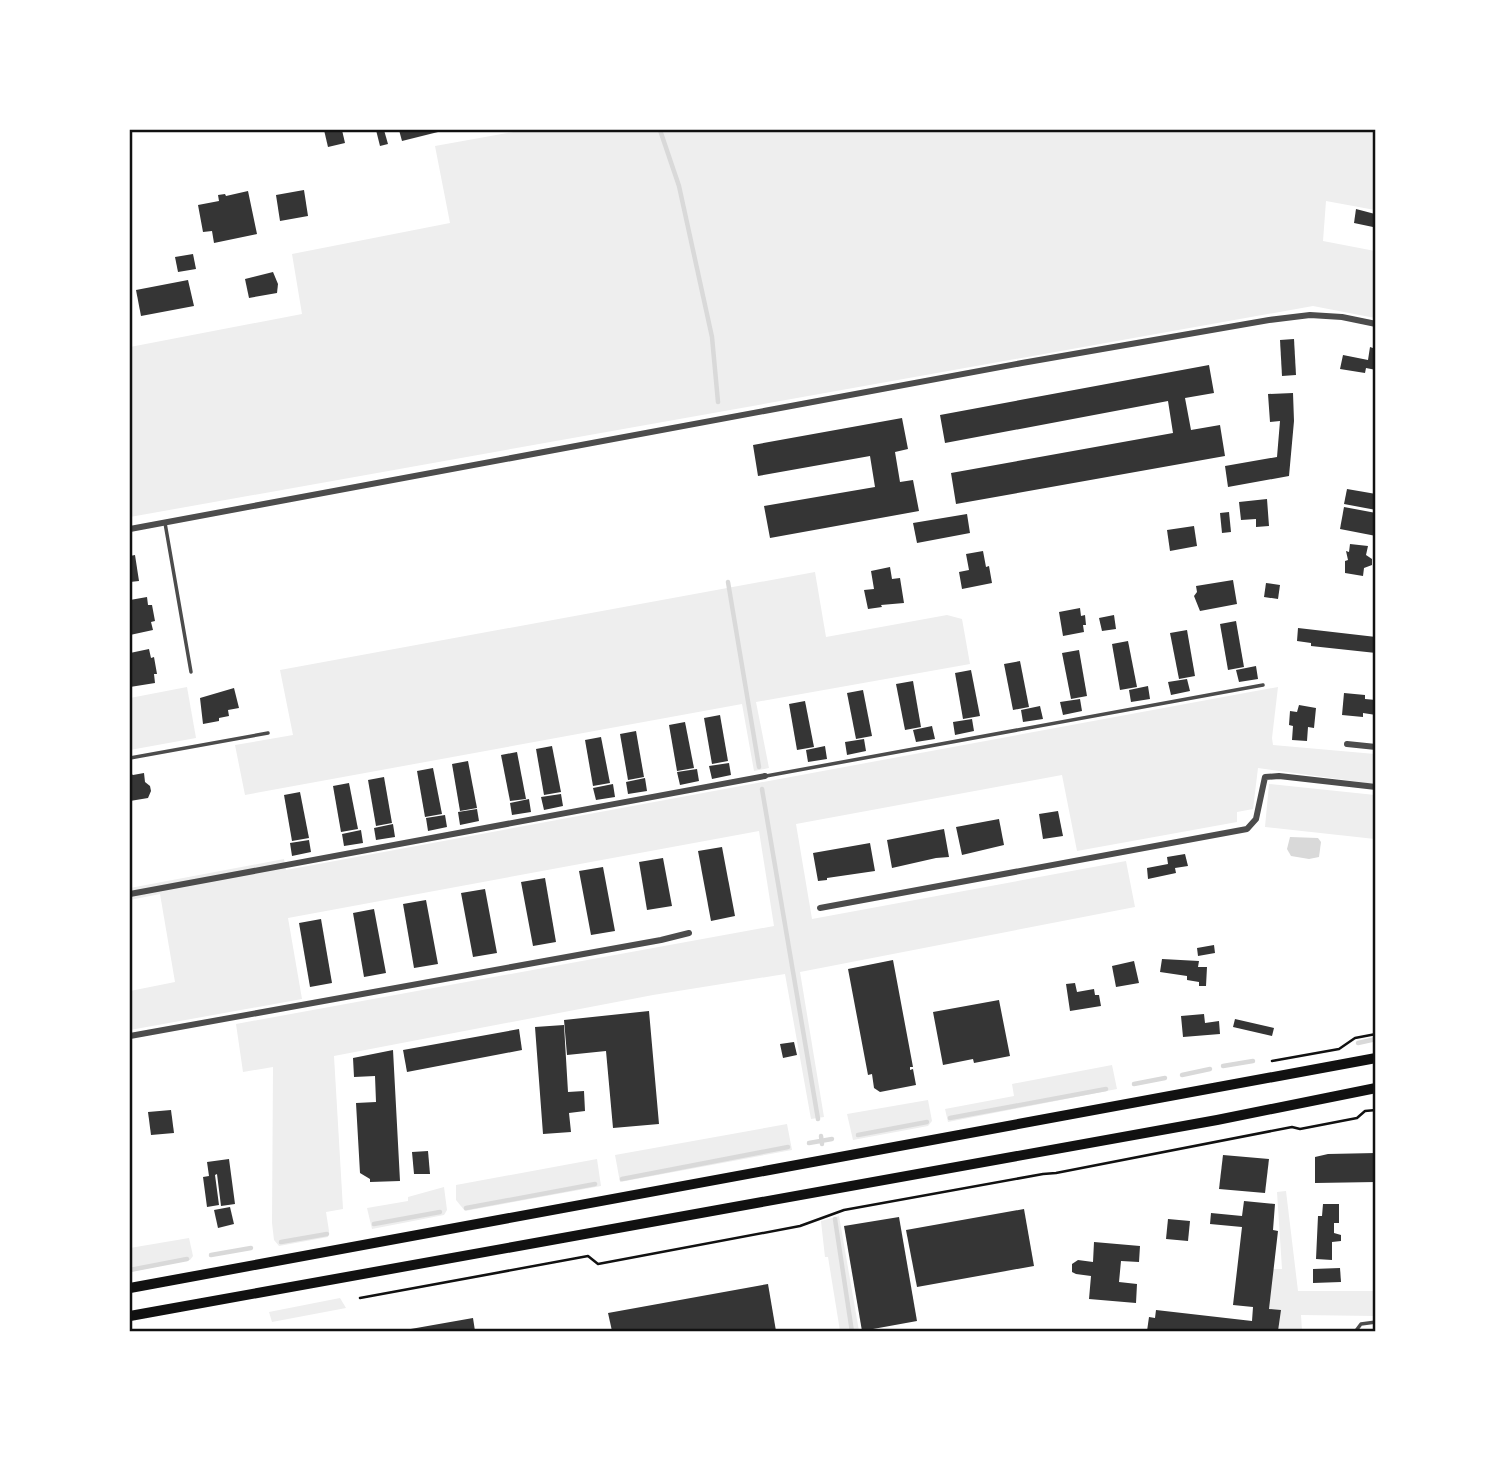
<svg xmlns="http://www.w3.org/2000/svg" width="1505" height="1461" viewBox="0 0 1505 1461" font-family="Overpass,sans-serif">
<style>
.green{fill:#eee}
.water{fill:#d9d9d9}
.lines{fill:none;stroke-linecap:round;stroke-linejoin:round}
.stream{stroke:#d9d9d9;stroke-width:4.5}
.building{fill:#353535}
.path{stroke:#111;stroke-width:2.5}
.service{stroke:#4c4c4c;stroke-width:3.5}
.minor{stroke:#4c4c4c;stroke-width:6}
.primary{stroke:#111;stroke-width:10}
.neatline{fill:none;stroke:#111;stroke-width:2.5}
</style>
<rect width="100%" height="100%" fill="#fff"/>
<g class="green">
<polygon points="524,130 1375,130 1375,210 1326,201 1323,241 1375,251 1375,318 1313,306 130,517 130,347 302,314 292,254 450,223 435,146"/>
<polygon points="815,572 826,637 947,615 962,619 970,664 756,702 769,768 754,771 742,704 245,795 235,745 293,735 280,670"/>
<polygon points="187,687 196,738 130,750 130,698"/>
<polygon points="1278,687 1272,738 1273,745 1375,754 1375,784 1258,768 1253,809 1237,812 1237,822 1077,851 1062,775 796,824 812,919 1126,861 1135,907 800,972 824,1117 811,1119 785,974 653,995 334,1056 343,1209 326,1212 329,1231 328,1237 279,1246 274,1240 272,1223 273,1067 243,1072 236,1024 774,926 759,831 288,918 302,999 130,1030 130,991 175,982 160,894 130,900 130,888 284,859 286,870"/>
<polygon points="1269,784 1375,795 1375,839 1265,827"/>
<polygon points="1112,1065 1117,1089 948,1122 945,1109 1014,1096 1012,1084"/>
<polygon points="928,1100 932,1121 928,1126 853,1140 847,1114"/>
<polygon points="787,1124 792,1150 620,1182 615,1155"/>
<polygon points="597,1159 601,1186 465,1211 456,1200 456,1185"/>
<polygon points="444,1187 447,1210 444,1215 372,1229 367,1208 408,1201 408,1197"/>
<polygon points="1286,1191 1298,1291 1375,1291 1375,1316 1301,1315 1302,1331 1278,1331 1280,1310 1269,1309 1273,1269 1282,1269 1277,1192"/>
<polygon points="839,1216 859,1331 840,1331 828,1257 825,1257 821,1221"/>
<polygon points="189,1238 193,1256 190,1260 130,1272 130,1248"/>
<polygon points="340,1298 346,1308 272,1322 269,1312"/>
</g>
<polygon class="water" points="1290,837 1318,838 1321,842 1319,857 1309,859 1291,856 1287,849"/>
<g class="lines">
<g class="stream">
<polyline points="660,130 679,186 712,337 718,402"/>
<polyline points="728,582 759,767"/>
<polyline points="762,789 818,1119"/>
<polyline points="1358,1043 1376,1039"/>
<polyline points="1223,1066 1253,1061"/>
<polyline points="1182,1075 1210,1069"/>
<polyline points="1134,1084 1165,1078"/>
<polyline points="950,1118 1106,1089"/>
<polyline points="858,1135 927,1122"/>
<polyline points="821,1136 822,1144"/>
<polyline points="809,1143 832,1139"/>
<polyline points="622,1179 788,1147"/>
<polyline points="466,1208 595,1184"/>
<polyline points="835,1219 852,1332"/>
<polyline points="374,1224 440,1212"/>
<polyline points="281,1242 327,1234"/>
<polyline points="211,1255 251,1248"/>
<polyline points="130,1270 187,1259"/>
</g>
</g>
<g class="building">
<polygon points="324,130 342,130 345,143 328,147"/>
<polygon points="376,130 384,130 388,144 380,146"/>
<polygon points="399,130 442,130 442,131 402,141"/>
<polygon points="304,190 308,216 280,221 276,195"/>
<polygon points="248,191 257,234 214,243 212,231 203,232 198,205 219,201 218,195 225,194 226,196"/>
<polygon points="1356,209 1375,214 1373,227 1354,223"/>
<polygon points="193,254 196,269 178,272 175,257"/>
<polygon points="273,272 278,284 277,293 249,298 245,279"/>
<polygon points="188,280 194,306 141,316 136,290"/>
<polygon points="1294,339 1296,375 1282,376 1280,340"/>
<polygon points="1370,347 1376,349 1376,370 1366,368 1365,373 1340,369 1343,355 1368,360"/>
<polygon points="1209,365 1214,393 1185,398 1191,430 1220,425 1225,456 956,504 951,473 1173,433 1168,401 945,443 940,415"/>
<polygon points="1293,393 1294,421 1289,476 1228,487 1225,466 1277,457 1280,421 1270,422 1268,394"/>
<polygon points="902,418 908,449 895,452 900,482 913,480 919,511 770,538 764,506 875,487 870,456 758,476 753,445"/>
<polygon points="1347,489 1376,494 1376,510 1344,504"/>
<polygon points="1267,499 1269,526 1256,527 1256,519 1241,520 1239,502"/>
<polygon points="1344,507 1376,513 1376,536 1340,529"/>
<polygon points="1229,512 1231,532 1222,533 1220,513"/>
<polygon points="967,514 970,533 917,543 913,523"/>
<polygon points="1194,526 1197,546 1170,551 1167,530"/>
<polygon points="1350,544 1368,546 1366,555 1372,559 1372,565 1364,568 1363,576 1345,573 1345,561 1348,560 1346,551 1349,552"/>
<polygon points="983,551 986,567 989,566 992,583 962,589 959,572 969,570 966,554"/>
<polygon points="135,555 139,581 130,582 130,556"/>
<polygon points="890,567 892,579 900,578 904,603 881,605 882,607 868,609 864,590 874,589 871,571"/>
<polygon points="1233,580 1237,604 1200,611 1194,596 1197,592 1196,586"/>
<polygon points="1266,583 1280,585 1278,599 1264,597"/>
<polygon points="147,597 148,605 152,605 155,621 151,622 153,630 130,635 130,600"/>
<polygon points="1080,608 1081,616 1085,615 1086,625 1083,625 1084,632 1063,636 1059,612"/>
<polygon points="1114,615 1116,629 1102,631 1099,618"/>
<polygon points="1236,621 1244,667 1228,670 1220,624"/>
<polygon points="1298,628 1376,637 1376,653 1311,646 1311,643 1297,641"/>
<polygon points="1187,630 1195,676 1179,679 1170,633"/>
<polygon points="1128,641 1137,687 1120,690 1112,644"/>
<polygon points="149,649 151,658 154,657 157,674 154,674 155,683 130,687 130,653"/>
<polygon points="1079,650 1087,696 1071,699 1062,653"/>
<polygon points="1020,661 1029,707 1013,710 1004,664"/>
<polygon points="1256,666 1258,679 1239,682 1236,670"/>
<polygon points="971,670 980,716 963,719 955,673"/>
<polygon points="1187,679 1190,691 1171,695 1168,682"/>
<polygon points="913,681 921,727 905,730 896,684"/>
<polygon points="1148,686 1150,699 1131,702 1129,690"/>
<polygon points="234,688 239,708 228,710 229,716 219,718 219,721 203,724 200,698"/>
<polygon points="863,690 872,736 856,739 847,693"/>
<polygon points="1344,693 1365,695 1365,699 1376,700 1376,715 1363,713 1363,717 1342,715"/>
<polygon points="1080,699 1082,711 1063,715 1060,702"/>
<polygon points="805,701 814,747 797,750 789,704"/>
<polygon points="1299,705 1316,708 1314,728 1308,727 1307,741 1292,740 1293,726 1289,725 1290,711 1297,712"/>
<polygon points="1040,706 1043,719 1023,722 1021,710"/>
<polygon points="720,715 728,761 712,764 704,718"/>
<polygon points="972,719 974,731 955,735 953,722"/>
<polygon points="685,722 694,768 677,771 669,725"/>
<polygon points="932,726 935,739 916,742 913,730"/>
<polygon points="636,731 644,777 628,780 620,734"/>
<polygon points="601,737 610,783 593,786 585,740"/>
<polygon points="864,739 866,751 847,755 845,742"/>
<polygon points="552,746 561,792 544,795 536,749"/>
<polygon points="825,746 827,759 808,762 806,750"/>
<polygon points="517,752 526,799 510,801 501,755"/>
<polygon points="468,761 477,808 460,811 452,764"/>
<polygon points="729,763 731,775 712,779 709,766"/>
<polygon points="433,768 442,814 425,817 417,771"/>
<polygon points="697,769 699,781 680,785 677,772"/>
<polygon points="130,773 133,775 144,773 145,782 150,786 151,791 148,798 130,801"/>
<polygon points="384,777 392,823 376,826 368,780"/>
<polygon points="645,778 647,791 628,794 626,782"/>
<polygon points="349,783 358,829 341,832 333,786"/>
<polygon points="613,784 615,797 596,800 593,788"/>
<polygon points="300,792 309,838 292,841 284,795"/>
<polygon points="561,794 563,806 544,810 541,797"/>
<polygon points="529,799 531,812 512,815 510,803"/>
<polygon points="477,809 479,821 460,825 458,812"/>
<polygon points="1058,811 1063,836 1043,839 1039,814"/>
<polygon points="445,815 447,827 428,831 426,818"/>
<polygon points="999,819 1004,845 962,855 956,827"/>
<polygon points="393,824 395,837 376,840 374,828"/>
<polygon points="944,829 949,857 936,858 892,868 887,840"/>
<polygon points="361,830 363,843 344,846 342,834"/>
<polygon points="309,840 311,852 292,856 290,843"/>
<polygon points="870,843 875,871 827,878 827,880 818,881 813,853"/>
<polygon points="722,847 735,916 711,921 698,851"/>
<polygon points="1185,854 1188,866 1175,868 1176,873 1148,879 1147,868 1168,864 1167,857"/>
<polygon points="663,858 672,906 647,910 639,862"/>
<polygon points="603,867 615,931 591,935 579,871"/>
<polygon points="545,878 556,942 533,946 521,882"/>
<polygon points="485,889 497,953 473,957 461,893"/>
<polygon points="426,900 438,964 414,968 403,904"/>
<polygon points="374,909 386,973 364,977 353,913"/>
<polygon points="321,919 332,983 310,987 299,923"/>
<polygon points="1214,945 1215,953 1198,956 1197,948"/>
<polygon points="1162,959 1199,961 1198,967 1207,967 1206,986 1199,986 1199,982 1187,980 1187,976 1160,972"/>
<polygon points="893,960 913,1067 910,1067 910,1070 913,1069 916,1085 880,1092 874,1088 872,1074 868,1075 848,969"/>
<polygon points="1134,961 1139,983 1116,987 1112,966"/>
<polygon points="1075,983 1077,992 1094,989 1095,995 1099,995 1101,1006 1070,1011 1066,984"/>
<polygon points="999,1000 1010,1056 974,1063 973,1059 943,1065 933,1012"/>
<polygon points="649,1011 659,1124 613,1128 606,1051 567,1055 564,1020"/>
<polygon points="1204,1014 1205,1023 1219,1021 1220,1034 1183,1037 1181,1016"/>
<polygon points="1235,1019 1274,1028 1272,1036 1233,1027"/>
<polygon points="564,1025 568,1092 584,1091 585,1111 569,1113 571,1132 543,1134 535,1027"/>
<polygon points="519,1029 522,1050 407,1072 403,1050"/>
<polygon points="794,1042 797,1055 783,1058 780,1044"/>
<polygon points="393,1050 400,1181 370,1182 370,1179 360,1173 356,1103 376,1102 375,1076 354,1077 353,1058"/>
<polygon points="171,1110 174,1133 151,1135 148,1112"/>
<polygon points="428,1151 430,1174 414,1174 412,1152"/>
<polygon points="1376,1153 1376,1182 1315,1183 1315,1157 1328,1154"/>
<polygon points="1223,1155 1269,1159 1265,1193 1219,1189"/>
<polygon points="229,1159 235,1204 221,1206 217,1174 215,1175 219,1205 207,1207 203,1177 209,1176 207,1162"/>
<polygon points="1244,1201 1275,1204 1273,1230 1278,1231 1269,1309 1281,1310 1278,1331 1147,1331 1149,1317 1155,1318 1156,1310 1252,1321 1253,1307 1233,1305 1242,1227 1210,1224 1211,1213 1242,1216"/>
<polygon points="1323,1204 1339,1204 1339,1223 1334,1223 1334,1233 1341,1235 1341,1241 1332,1242 1332,1260 1316,1259 1318,1216 1322,1216"/>
<polygon points="230,1207 234,1224 218,1228 214,1210"/>
<polygon points="1024,1209 1034,1266 917,1287 906,1230"/>
<polygon points="899,1217 917,1321 862,1331 844,1226"/>
<polygon points="1168,1219 1190,1221 1188,1241 1166,1239"/>
<polygon points="1094,1242 1140,1246 1139,1262 1121,1261 1119,1282 1137,1284 1136,1303 1089,1299 1091,1276 1076,1274 1072,1272 1072,1264 1078,1260 1093,1262"/>
<polygon points="1340,1268 1341,1282 1313,1283 1313,1269"/>
<polygon points="768,1284 776,1331 612,1331 608,1313"/>
<polygon points="473,1318 475,1331 405,1331 405,1330"/>
</g>
<g class="lines">
<g class="path">
<polyline points="1272,1061 1339,1049 1355,1038 1376,1034"/>
<polyline points="360,1298 588,1256 598,1264 800,1226 844,1210 1043,1174 1056,1173 1292,1127 1300,1129 1357,1118 1365,1111 1376,1110"/>
</g>
<g class="service">
<polyline points="165,523 191,672"/>
<polyline points="130,758 268,733"/>
<polyline points="766,776 1263,685"/>
<polyline points="1355,1332 1361,1324 1376,1322"/>
</g>
<g class="minor">
<polyline points="130,529 1022,363 1269,320 1310,315 1342,317 1376,324"/>
<polyline points="1347,744 1376,747"/>
<polyline points="130,894 765,776"/>
<polyline points="820,908 1247,829 1256,819 1265,777 1279,776 1376,787"/>
<polyline points="130,1036 661,940 689,933"/>
</g>
<g class="primary">
<polyline points="130,1288 1376,1058"/>
<polyline points="130,1316 1217,1120 1376,1088"/>
</g>
</g>
<rect width="1505" height="1461" fill="none" stroke="#ffffff" stroke-width="262"/>
<rect x="131" y="131" width="1243" height="1199" class="neatline"/>
</svg>
